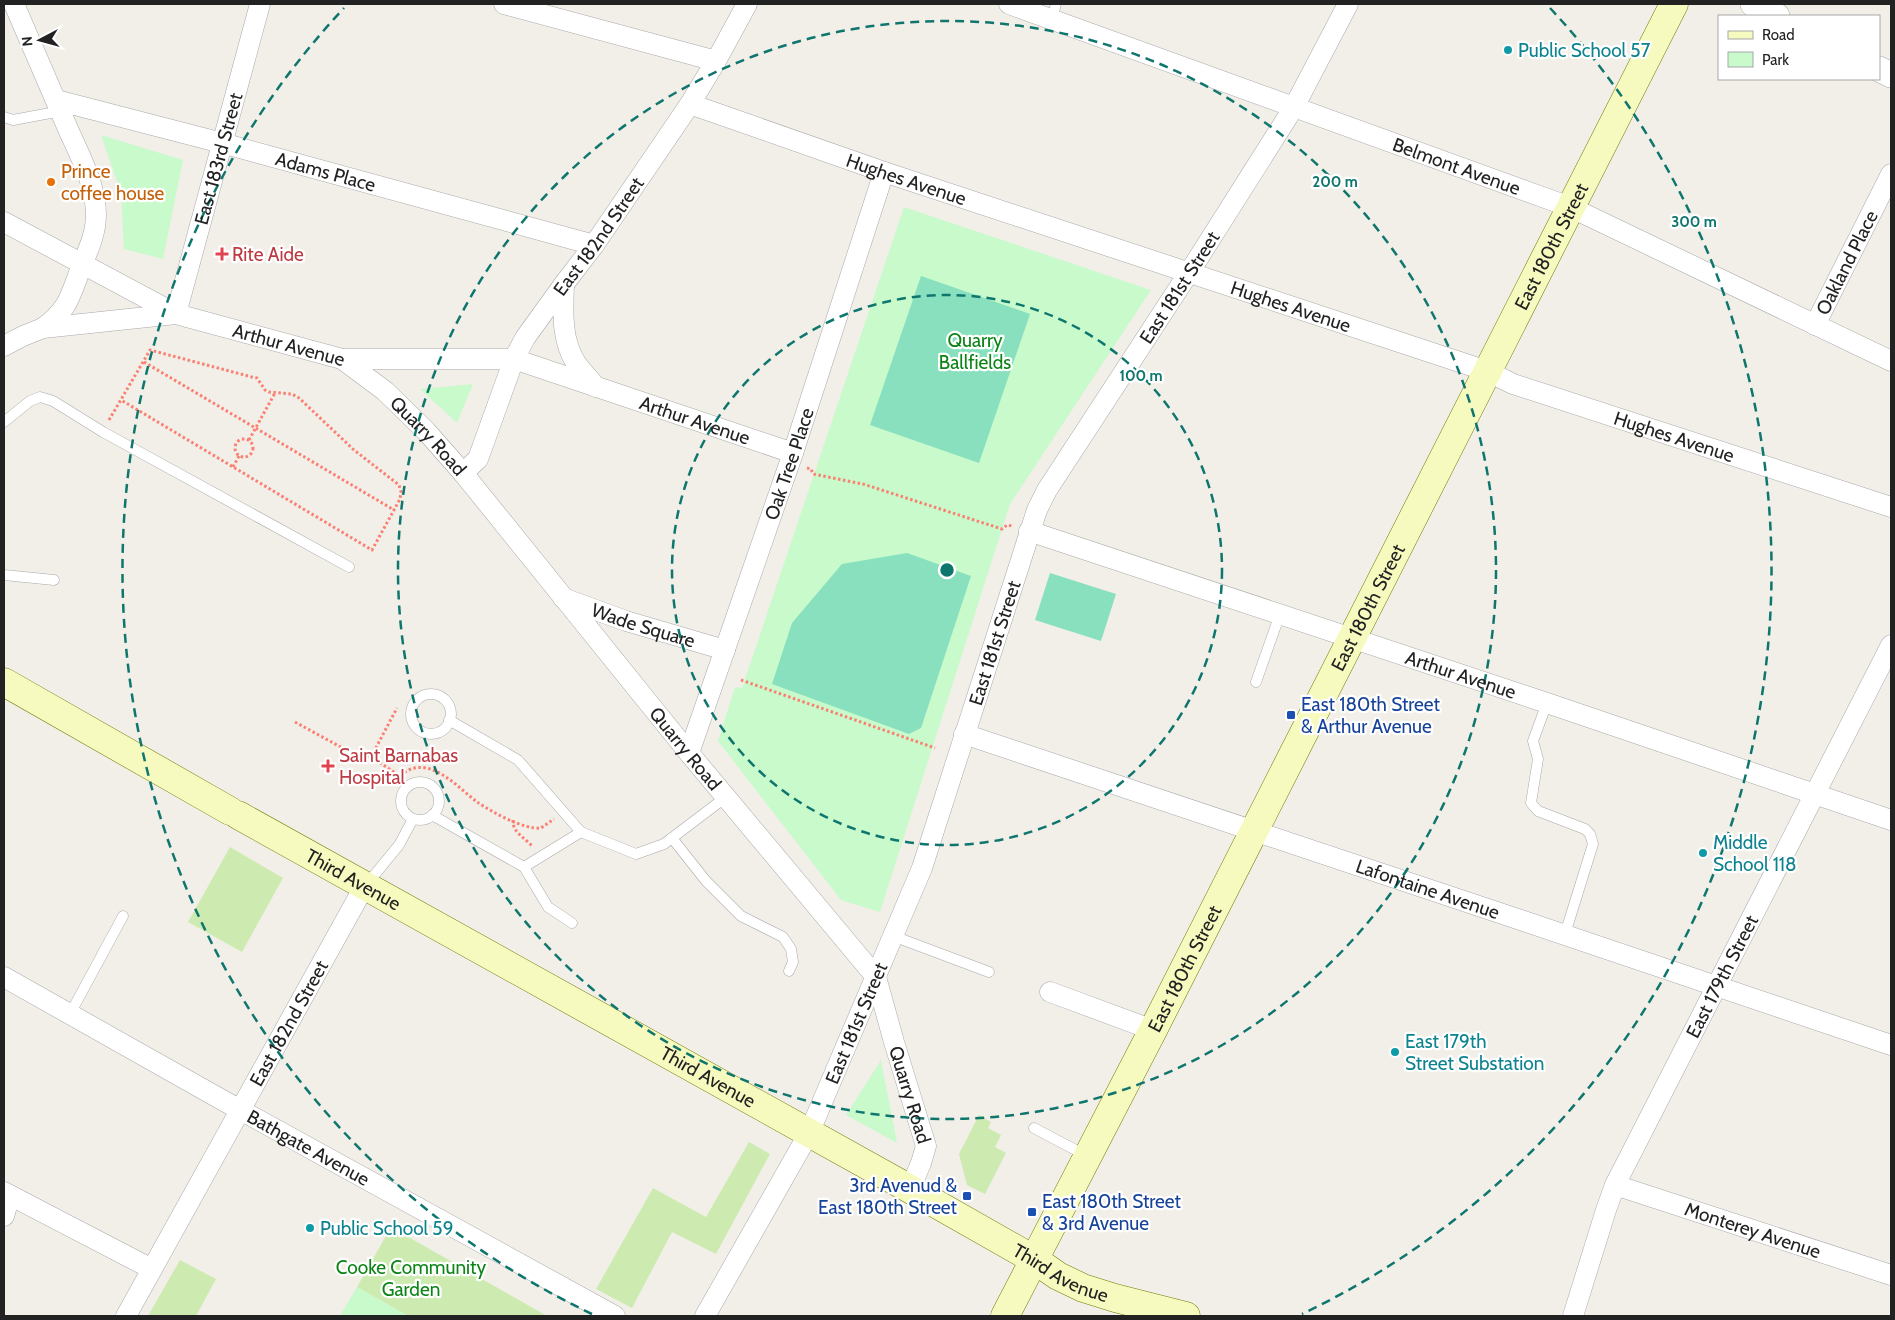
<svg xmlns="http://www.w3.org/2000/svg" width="1895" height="1320" viewBox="0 0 1895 1320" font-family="Cabin,sans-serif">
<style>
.grass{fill:#cdebb0}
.park{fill:#c8facc}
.pitch{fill:#88e0be}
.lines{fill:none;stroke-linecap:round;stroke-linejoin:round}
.service-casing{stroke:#a9a9a9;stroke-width:11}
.minor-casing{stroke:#a9a9a9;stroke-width:21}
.tertiary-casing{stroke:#a9a9a9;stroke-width:26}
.secondary-casing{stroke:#707d05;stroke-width:29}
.path{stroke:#fa8072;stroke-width:3;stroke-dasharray:2.5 2.5;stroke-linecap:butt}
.service{stroke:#fff;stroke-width:10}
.minor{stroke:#fff;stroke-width:20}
.tertiary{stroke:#fff;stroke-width:25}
.secondary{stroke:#f7fabf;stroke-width:28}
.ring{fill:none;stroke:#0f766e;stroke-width:2.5;stroke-dasharray:9 6}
.culture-dot{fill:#0f9aa8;stroke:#fff;stroke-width:2}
.food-dot{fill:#e8710a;stroke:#fff;stroke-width:2}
.health-dot{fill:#e0444e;stroke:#fff;stroke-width:2}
.transit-dot{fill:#1a4fb4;stroke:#fff;stroke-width:2}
.labels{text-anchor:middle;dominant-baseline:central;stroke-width:4.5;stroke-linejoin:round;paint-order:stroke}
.culture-label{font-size:19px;fill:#0d838f;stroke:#fff;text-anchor:start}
.street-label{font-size:19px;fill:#222;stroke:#fff}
.food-label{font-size:19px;fill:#c56008;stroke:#fff;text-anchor:start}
.health-label{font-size:19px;fill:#be3a42;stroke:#fff;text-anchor:start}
.park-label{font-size:19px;fill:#0c8416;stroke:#fff}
.transit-label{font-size:19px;fill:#164399;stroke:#fff;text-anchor:start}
.centre{fill:#0f766e;stroke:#fff;stroke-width:2.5}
.ring-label{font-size:15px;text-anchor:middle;font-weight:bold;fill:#0f766e;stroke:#fff;stroke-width:4.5;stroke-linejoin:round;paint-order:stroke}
</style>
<rect width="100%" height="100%" fill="#f2efe9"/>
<g class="grass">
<polygon points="230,847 283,878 242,952 188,922"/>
<polygon points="979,1115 991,1122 988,1128 1001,1135 995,1147 1006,1153 985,1194 967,1185 959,1154"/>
<polygon points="749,1142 770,1154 716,1254 672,1232 632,1308 596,1289 653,1188 706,1217"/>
<polygon points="391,1227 547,1316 408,1316 357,1287"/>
<polygon points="180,1260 216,1279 196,1316 148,1316"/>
</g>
<g class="park">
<polygon points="101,135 183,160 163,259 124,249 121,193"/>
<polygon points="904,207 1151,290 1010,504 880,912 841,900 718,741 735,687 742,688"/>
<polygon points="473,384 457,423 420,389"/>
<polygon points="881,1060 897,1143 846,1115"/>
<polygon points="357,1287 408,1316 340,1316"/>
</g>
<g class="pitch">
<polygon points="921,276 1030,314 979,463 870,425"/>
<polygon points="907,553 971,576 921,728 909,734 772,684 792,623 842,564"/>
<polygon points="1050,573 1116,594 1101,641 1035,620"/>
</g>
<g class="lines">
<defs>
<g id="service">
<polyline points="1052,19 1056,4"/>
<polyline points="4,117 13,120 61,111"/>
<polyline points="4,422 30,401 40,397 53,401 103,432 349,567"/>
<polyline points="4,575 54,580"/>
<polyline points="1256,682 1280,614"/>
<circle cx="431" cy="714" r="20"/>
<polyline points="1547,703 1533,741 1538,759 1531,803 1538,811 1585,829 1590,834 1593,844 1565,934"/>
<polyline points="449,720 518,760 581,832 636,854 664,844 726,797"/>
<circle cx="420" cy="801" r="19"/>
<polyline points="432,815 524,867 548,907 572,923"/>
<polyline points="672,838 706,881 741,916 783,937 791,949 793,962 789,971"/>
<polyline points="524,867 581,832"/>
<polyline points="367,884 399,845 413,819"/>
<polyline points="893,936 989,972"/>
<polyline points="70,1014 123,916"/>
<polyline points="1034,1128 1087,1156"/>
</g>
<g id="minor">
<path d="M14 4C32 45 50 87 68 129 80 156 96 185 96 215 96 236 86 254 79 273 69 300 67 310 43 328"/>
<polyline points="504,4 716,61"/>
<path id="s1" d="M1009 4 1570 207 1891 361"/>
<path id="s2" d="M56 100 222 143 594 245"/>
<path id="s3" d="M690 104 884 172 1487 371 1513 384 1891 507"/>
<path id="s4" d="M4 222 176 314 342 359H514L793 453"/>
<path d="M564 284C563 310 561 340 576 363 582 372 590 379 596 387"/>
<path id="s5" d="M176 314 260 4"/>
<path id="s6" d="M1815 325 1891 174"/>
<polyline points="4,346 23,336 43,328 176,314"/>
<path id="s7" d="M342 359 385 391 426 431 463 473 689 753 876 977 894 1042 926 1146 921 1163 910 1189"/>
<path id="s8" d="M463 473 478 459 514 359 525 338 564 284 594 245 690 104 716 61 747 4"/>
<path id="s9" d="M1029 531 1547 703 1891 820"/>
<path id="s10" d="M563 598 626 621 725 650"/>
<path id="s11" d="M964 734C1274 836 1582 941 1891 1045"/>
<path id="s12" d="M689 753 793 453 884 172"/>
<path id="s13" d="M4 977 224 1101 615 1316"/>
<polyline points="1050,992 1153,1030"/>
<path id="s14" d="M1615 1185 1891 1275"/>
<polyline points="4,1192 152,1269"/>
<polyline points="4,1216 10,1195"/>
<path id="s15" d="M126 1316 364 887"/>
<path id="s16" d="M705 1316 809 1133 922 868 1037 510 1047 490 1199 257 1294 107 1348 4"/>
<path id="s17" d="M1573 1316 1606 1210 1615 1185 1891 645"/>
</g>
<g id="tertiary">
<polyline points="1753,4 1777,16"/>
<polyline points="1879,69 1891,75"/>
</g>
<g id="secondary">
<polyline points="4,682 230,811"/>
<path id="s18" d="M238 815 910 1189 1035 1260 1058 1276 1083 1288 1115 1298 1186 1316"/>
<path id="s19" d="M1005 1316 1153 1030 1674 4"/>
</g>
</defs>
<use href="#service" class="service-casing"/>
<use href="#minor" class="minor-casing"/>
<use href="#tertiary" class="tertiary-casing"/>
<use href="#secondary" class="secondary-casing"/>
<g class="path">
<polyline points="144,362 394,510"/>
<polyline points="109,420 150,350 252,377 257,378 265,390 269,392 292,394 299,398 354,450 399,485 401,492 400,499 372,550 121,400"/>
<circle cx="244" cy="448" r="9"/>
<polyline points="249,440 275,393"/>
<polyline points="233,467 239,456"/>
<polyline points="807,468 811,469 813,474 863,484 1002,529 1007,525 1012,526"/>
<polyline points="741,680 935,748"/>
<path d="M295 722 357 756 371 757 400 776C427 751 457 787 477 802 492 812 524 830 541 828L554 819"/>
<polyline points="371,757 397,708"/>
<path d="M513 820C512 832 525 838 532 846"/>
</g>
<use href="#service" class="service"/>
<use href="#minor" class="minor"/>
<use href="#tertiary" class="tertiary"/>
<use href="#secondary" class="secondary"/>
</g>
<g class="ring">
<circle cx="947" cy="570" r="275"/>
<circle cx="947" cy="570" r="549"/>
<path d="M592 1314A824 824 0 0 1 344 8M1550 8A824 824 0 0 1 1302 1314"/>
</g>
<g class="culture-dot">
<circle cx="1508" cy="50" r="5"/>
<circle cx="1703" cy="853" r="5"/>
<circle cx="1395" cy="1052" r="5"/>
<circle cx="310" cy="1228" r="5"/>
</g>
<circle class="food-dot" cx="51" cy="182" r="5"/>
<g class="health-dot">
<path d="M219.5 246.5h5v5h5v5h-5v5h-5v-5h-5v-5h5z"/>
<path d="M325.5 758.5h5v5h5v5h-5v5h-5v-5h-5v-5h5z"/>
</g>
<g class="transit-dot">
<rect x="1286" y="710" width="10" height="10" rx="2.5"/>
<rect x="962" y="1191" width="10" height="10" rx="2.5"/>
<rect x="1027" y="1207" width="10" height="10" rx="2.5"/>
</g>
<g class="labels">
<g class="culture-label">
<text x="1518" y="50">Public School 57</text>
<text x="1713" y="842">Middle<tspan x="1713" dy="22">School 118</tspan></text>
<text x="1405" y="1041">East 179th<tspan x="1405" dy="22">Street Substation</tspan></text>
<text x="320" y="1228">Public School 59</text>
</g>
<g class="street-label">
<text stroke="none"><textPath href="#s5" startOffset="161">East 183rd Street</textPath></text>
<text stroke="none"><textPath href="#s1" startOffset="476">Belmont Avenue</textPath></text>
<text stroke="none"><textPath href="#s2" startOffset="279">Adams Place</textPath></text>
<text stroke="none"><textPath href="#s3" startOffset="229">Hughes Avenue</textPath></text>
<text stroke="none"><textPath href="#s8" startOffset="276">East 182nd Street</textPath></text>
<text stroke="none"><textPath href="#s19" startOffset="1201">East 180th Street</textPath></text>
<text stroke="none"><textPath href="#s6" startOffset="70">Oakland Place</textPath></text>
<text stroke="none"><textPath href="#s16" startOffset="1139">East 181st Street</textPath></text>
<text stroke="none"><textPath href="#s3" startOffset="634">Hughes Avenue</textPath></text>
<text stroke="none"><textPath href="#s4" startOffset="312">Arthur Avenue</textPath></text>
<text stroke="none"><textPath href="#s4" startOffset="730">Arthur Avenue</textPath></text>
<text stroke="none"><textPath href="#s7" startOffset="116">Quarry Road</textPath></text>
<text stroke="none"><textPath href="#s3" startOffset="1039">Hughes Avenue</textPath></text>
<text stroke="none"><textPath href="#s12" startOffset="306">Oak Tree Place</textPath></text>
<text stroke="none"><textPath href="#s19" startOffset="796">East 180th Street</textPath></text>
<text stroke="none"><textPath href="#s10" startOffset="85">Wade Square</textPath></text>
<text stroke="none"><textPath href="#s16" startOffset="735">East 181st Street</textPath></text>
<text stroke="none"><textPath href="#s9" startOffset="455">Arthur Avenue</textPath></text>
<text stroke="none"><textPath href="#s7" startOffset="521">Quarry Road</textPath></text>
<text stroke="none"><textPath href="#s18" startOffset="132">Third Avenue</textPath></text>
<text stroke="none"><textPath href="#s11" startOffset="489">Lafontaine Avenue</textPath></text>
<text stroke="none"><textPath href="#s19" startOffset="391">East 180th Street</textPath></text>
<text stroke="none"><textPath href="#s17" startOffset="372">East 179th Street</textPath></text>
<text stroke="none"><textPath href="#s15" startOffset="335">East 182nd Street</textPath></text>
<text stroke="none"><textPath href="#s16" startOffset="330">East 181st Street</textPath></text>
<text stroke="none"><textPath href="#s18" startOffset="538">Third Avenue</textPath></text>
<text stroke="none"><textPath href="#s7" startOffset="941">Quarry Road</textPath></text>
<text stroke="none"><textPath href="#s13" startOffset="349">Bathgate Avenue</textPath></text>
<text stroke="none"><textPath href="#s14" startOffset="145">Monterey Avenue</textPath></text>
<text stroke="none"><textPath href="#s18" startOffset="942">Third Avenue</textPath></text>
</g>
<g class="food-label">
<text x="61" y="171">Prince<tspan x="61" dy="22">coffee house</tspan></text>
</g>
<g class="health-label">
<text x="232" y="254">Rite Aide</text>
<text x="339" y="755">Saint Barnabas<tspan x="339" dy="22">Hospital</tspan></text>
</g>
<g class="park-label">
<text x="975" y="340">Quarry<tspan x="975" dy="22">Ballfields</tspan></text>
<text x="411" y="1267">Cooke Community<tspan x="411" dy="22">Garden</tspan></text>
</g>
<g class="transit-label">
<text x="1301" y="704">East 180th Street<tspan x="1301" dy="22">&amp; Arthur Avenue</tspan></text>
<text x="957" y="1185" text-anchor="end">3rd Avenud &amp;<tspan x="957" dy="22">East 180th Street</tspan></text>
<text x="1042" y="1201">East 180th Street<tspan x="1042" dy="22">&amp; 3rd Avenue</tspan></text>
</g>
</g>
<circle cx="947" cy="570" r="8" class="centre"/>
<g class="ring-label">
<text x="1335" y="187">200 m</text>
<text x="1694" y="227">300 m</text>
<text x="1141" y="381">100 m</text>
</g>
<rect width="1895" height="1320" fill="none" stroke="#222222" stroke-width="10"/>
<rect x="1718" y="15" width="162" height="65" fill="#ffffff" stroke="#a7a7a7"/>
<rect x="1728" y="31" width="25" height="8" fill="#f7fabf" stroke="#a7a7a7"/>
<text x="1762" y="40" font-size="15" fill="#222222">Road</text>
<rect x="1728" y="52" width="25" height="15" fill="#c8facc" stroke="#a7a7a7"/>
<text x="1762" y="65" font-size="15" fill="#222222">Park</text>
<g transform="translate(40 40) rotate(264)" stroke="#ffffff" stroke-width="4" paint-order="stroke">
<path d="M0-4L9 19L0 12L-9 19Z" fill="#222222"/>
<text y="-8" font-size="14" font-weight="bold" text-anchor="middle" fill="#222222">N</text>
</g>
</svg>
